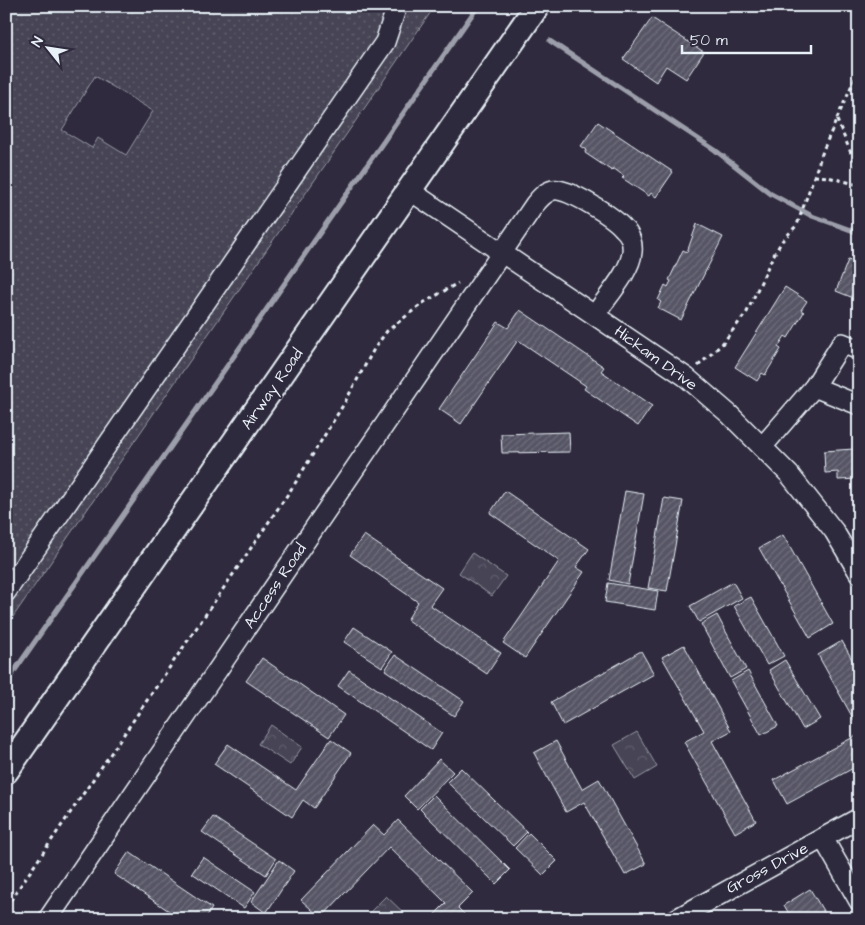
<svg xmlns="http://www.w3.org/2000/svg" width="865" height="925" viewBox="0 0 865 925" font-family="'Architects Daughter',sans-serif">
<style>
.grass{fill:url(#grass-dots);stroke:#979aa6;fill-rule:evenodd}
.park{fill:url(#park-crowns);stroke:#979aa6}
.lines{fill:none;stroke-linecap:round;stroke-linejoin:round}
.stream{stroke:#9c9fab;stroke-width:5}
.building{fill:url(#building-hatch);stroke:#e8f1f8}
.minor-casing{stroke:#e8f1f8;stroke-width:22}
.major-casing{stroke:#e8f1f8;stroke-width:28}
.path{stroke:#e8f1f8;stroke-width:3;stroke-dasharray:4 4;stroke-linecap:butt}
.minor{stroke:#2f2a3d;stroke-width:19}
.major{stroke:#2f2a3d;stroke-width:24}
.labels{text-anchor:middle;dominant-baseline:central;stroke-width:4;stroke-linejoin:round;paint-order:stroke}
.street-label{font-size:16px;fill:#e8f1f8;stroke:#2f2a3d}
</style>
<defs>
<pattern id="grass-dots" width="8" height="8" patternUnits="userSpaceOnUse" patternTransform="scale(1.25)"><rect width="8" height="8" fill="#464455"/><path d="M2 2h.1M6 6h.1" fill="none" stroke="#615f6e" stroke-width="1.8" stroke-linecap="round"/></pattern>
<pattern id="park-crowns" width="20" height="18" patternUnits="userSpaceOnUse" patternTransform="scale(1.25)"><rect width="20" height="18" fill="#464455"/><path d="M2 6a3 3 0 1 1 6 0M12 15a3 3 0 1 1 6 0" fill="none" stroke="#615f6e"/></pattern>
<pattern id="building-hatch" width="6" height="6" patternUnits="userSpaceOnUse" patternTransform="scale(1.25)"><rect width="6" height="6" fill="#575565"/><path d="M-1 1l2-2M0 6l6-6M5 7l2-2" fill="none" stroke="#6f6e7c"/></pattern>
</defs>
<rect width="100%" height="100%" fill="#2f2a3d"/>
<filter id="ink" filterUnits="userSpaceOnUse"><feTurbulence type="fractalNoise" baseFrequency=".02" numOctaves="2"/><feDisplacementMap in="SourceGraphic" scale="10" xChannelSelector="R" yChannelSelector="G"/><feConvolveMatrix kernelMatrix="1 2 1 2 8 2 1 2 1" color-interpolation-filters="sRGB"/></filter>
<g filter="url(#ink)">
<g class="grass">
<path d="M6 6H390L374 48 6 579ZM95 76 153 111 126 155 98 138 92 148 62 130Z"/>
<polygon points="402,6 435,6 6,627 6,599"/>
</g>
<g class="park">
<polygon points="472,553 506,576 492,596 459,573"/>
<polygon points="271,725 302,747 290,765 258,744"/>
<polygon points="637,732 657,767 635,780 614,745"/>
<polygon points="386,896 408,917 406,919 372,919 368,914"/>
</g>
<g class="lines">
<g class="stream">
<polyline points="550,41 715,150 771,194 812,216 859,233"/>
<polyline points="6,683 478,6"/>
</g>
</g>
<g class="building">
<polygon points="652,18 704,52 686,79 666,66 656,82 623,59"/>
<polygon points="598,122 673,172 656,197 651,193 649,196 622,178 624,176 613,168 612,171 585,153 587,150 581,146"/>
<polygon points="697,224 723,237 681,320 658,308 661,302 658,300 665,285 668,287 671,281 669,280 683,250 687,252"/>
<polygon points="848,260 859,264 859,297 852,294 851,297 836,291"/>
<polygon points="785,287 807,301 801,310 804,312 788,338 785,336 778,347 781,349 765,375 762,373 757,381 735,367"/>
<polygon points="520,310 604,367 601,371 652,406 638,426 584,389 586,386 518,340 461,424 439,409 498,322 508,328"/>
<polygon points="569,432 570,452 502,453 501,434"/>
<polygon points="854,449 854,451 859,451 859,479 838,480 838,472 825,473 824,451"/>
<polygon points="505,491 589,549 576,567 584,572 525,658 503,643 559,561 490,513"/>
<polygon points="625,491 644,494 628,584 609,580"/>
<polygon points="664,498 683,501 667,591 648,588"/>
<polygon points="364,535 442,588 430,605 501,653 487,674 407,620 418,602 350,555"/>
<polygon points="783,535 833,624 810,638 759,548"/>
<polygon points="733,582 742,598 699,622 690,606"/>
<polygon points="608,583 658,591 655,610 605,602"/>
<polygon points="751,597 784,656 767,665 734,606"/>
<polygon points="717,615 746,669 730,678 701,624"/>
<polygon points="354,627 392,652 382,667 344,642"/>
<polygon points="842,641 859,672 859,729 818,655"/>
<polygon points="684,645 731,731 712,741 756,821 735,833 684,742 704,731 662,657"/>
<polygon points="641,651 654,674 563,725 551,702"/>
<polygon points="395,655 464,701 454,716 385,670"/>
<polygon points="262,658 344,715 329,737 246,681"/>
<polygon points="785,660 820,719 803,729 769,670"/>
<polygon points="349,670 442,733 431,750 338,686"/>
<polygon points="748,671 778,726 761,735 731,681"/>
<polygon points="859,734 859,765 787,804 774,780"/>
<polygon points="331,739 351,753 314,808 303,800 292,817 214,764 228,744 296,790"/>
<polygon points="556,741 582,789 599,779 646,864 625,875 584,802 566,812 534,753"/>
<polygon points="439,759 453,772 417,809 404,796"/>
<polygon points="461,768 527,832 513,846 447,782"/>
<polygon points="434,795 510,870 496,884 420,809"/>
<polygon points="213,817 276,859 266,875 202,832"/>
<polygon points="398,820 473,893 458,908 469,919 433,919 432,917 446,903 389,847 321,918 301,900 373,825 384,835"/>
<polygon points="529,833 557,861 543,875 515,848"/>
<polygon points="129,852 212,908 205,919 181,919 114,874"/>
<polygon points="203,857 255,892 244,908 192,873"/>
<polygon points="279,860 294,871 266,913 251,902"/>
<polygon points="810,889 828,919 792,919 784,905"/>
</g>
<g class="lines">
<defs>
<g id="minor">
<polyline points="409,190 686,377 729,414 789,474 834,531 859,573"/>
<polyline points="814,387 859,405"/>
<polyline points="762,447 814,387 842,343 859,350"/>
<polyline points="6,592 385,42 397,6"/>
<polyline points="823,838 859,901"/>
<path d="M48 919 535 204C540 198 545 192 553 190 567 187 614 217 623 228 630 234 633 243 632 252 631 271 606 298 595 315"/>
<polyline points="676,919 859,818"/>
</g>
<polyline id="major" points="6,771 537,6"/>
</defs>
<use href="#minor" class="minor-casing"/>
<use href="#major" class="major-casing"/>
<g class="path">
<polyline points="837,120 859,172"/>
<polyline points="814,176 828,177 859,185"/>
<polyline points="698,366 722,344 747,312 772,258 782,241 797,225 824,148 854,80 859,73"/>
<polyline points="6,907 294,485 345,402 374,349 387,331 423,303 458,283"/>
</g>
<use href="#minor" class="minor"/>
<use href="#major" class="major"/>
</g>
</g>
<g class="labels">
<g class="street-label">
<text transform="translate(656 358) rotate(36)">Hickam Drive</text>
<text transform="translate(272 389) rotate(-55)">Airway Road</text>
<text transform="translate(275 586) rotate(-56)">Access Road</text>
<text transform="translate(767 868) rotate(-28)">Gross Drive</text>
</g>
</g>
<rect width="865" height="925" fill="none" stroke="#2f2a3d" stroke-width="25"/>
<rect x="12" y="12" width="840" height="900" fill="none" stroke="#e8f1f8" stroke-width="2" filter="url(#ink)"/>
<g transform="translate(48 48) rotate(300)" stroke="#2f2a3d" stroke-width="4" paint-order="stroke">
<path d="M0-4L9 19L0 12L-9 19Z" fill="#e8f1f8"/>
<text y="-8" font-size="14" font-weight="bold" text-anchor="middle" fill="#e8f1f8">N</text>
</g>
<path d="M682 45v8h129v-8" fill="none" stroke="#e8f1f8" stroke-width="2.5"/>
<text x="690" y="45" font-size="15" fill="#e8f1f8" stroke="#2f2a3d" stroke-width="4" paint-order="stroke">50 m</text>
</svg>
